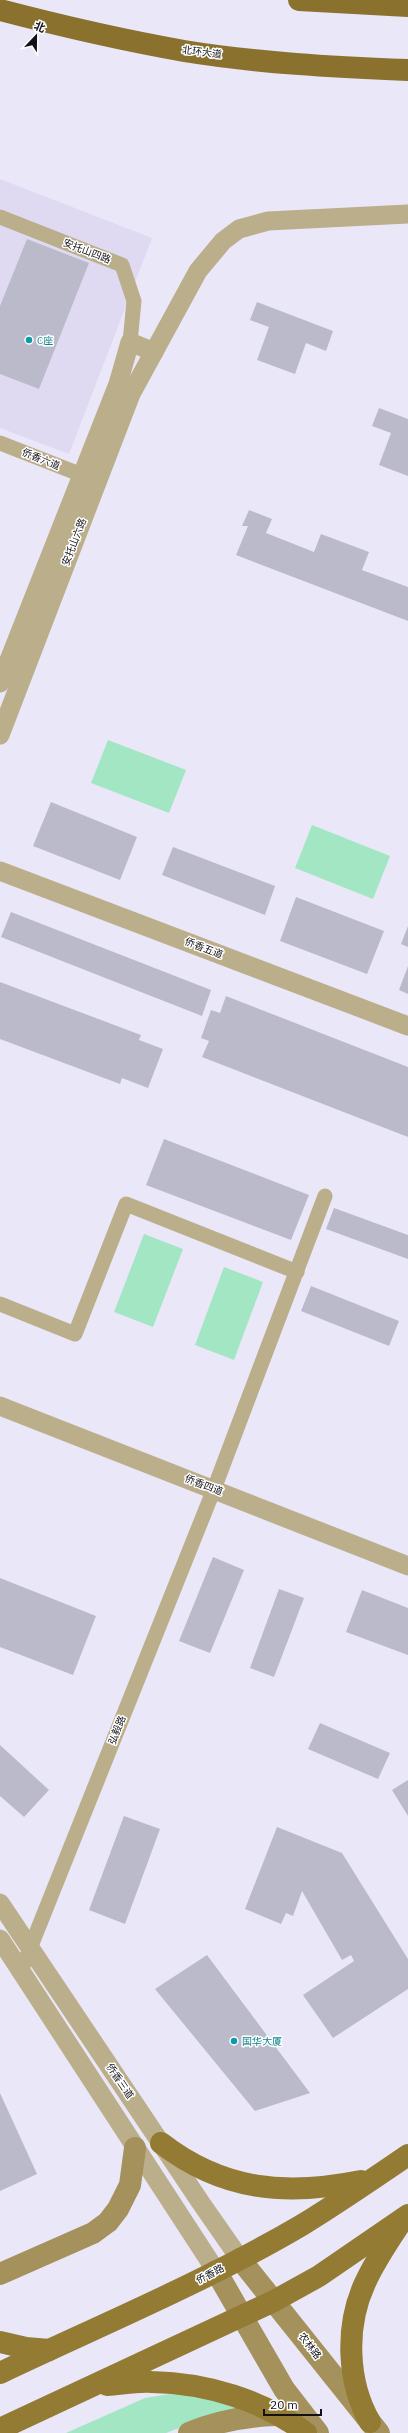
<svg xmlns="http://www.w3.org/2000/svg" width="408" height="2433" viewBox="0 0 408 2433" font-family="'IBM Plex Sans','Noto Sans SC',sans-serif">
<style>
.built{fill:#dfdaf2}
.green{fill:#a2e6c4}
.building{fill:#bbbacb}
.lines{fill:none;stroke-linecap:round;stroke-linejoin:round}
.minor{stroke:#bbae8b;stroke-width:15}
.tertiary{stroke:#bbae8b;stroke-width:19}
.secondary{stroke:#a4915b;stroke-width:22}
.primary{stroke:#947b34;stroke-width:22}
.trunk{stroke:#8a722e;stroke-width:22}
.culture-dot{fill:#0f9aa8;stroke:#fff;stroke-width:1.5}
.labels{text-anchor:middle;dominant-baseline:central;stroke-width:3;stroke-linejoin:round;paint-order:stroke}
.street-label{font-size:10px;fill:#121116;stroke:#fff}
.culture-label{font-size:10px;fill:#0d838f;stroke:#fff;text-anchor:start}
</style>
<rect width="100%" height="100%" fill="#eae7f8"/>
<polygon class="built" points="0,179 152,238 69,454 0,428"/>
<g class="green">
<polygon points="108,740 186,770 169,813 91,783"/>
<polygon points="312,825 390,856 373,899 295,868"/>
<polygon points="144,1234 183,1249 153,1327 114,1312"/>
<polygon points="224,1267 263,1282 234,1360 195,1345"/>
<polygon points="182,2392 233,2404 239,2412 192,2423 166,2433 66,2433 145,2398"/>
</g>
<g class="building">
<polygon points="27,239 89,263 39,389 0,374 0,306"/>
<polygon points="257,302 333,331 326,351 306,343 295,374 257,360 269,327 250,320"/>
<polygon points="379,408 408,419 408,476 379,465 391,433 372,426"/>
<polygon points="249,510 272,519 266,533 314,552 321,534 369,552 362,570 408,587 408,621 236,555 248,526 242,526"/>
<polygon points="51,802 137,837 120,880 33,846"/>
<polygon points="173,847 275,886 265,915 162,875"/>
<polygon points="296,897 384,931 367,974 280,941"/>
<polygon points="11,912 211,990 202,1016 1,937"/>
<polygon points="408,926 408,947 401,944"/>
<polygon points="408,966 408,994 399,990"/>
<polygon points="0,982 141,1035 139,1040 163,1049 148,1088 122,1078 120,1084 0,1039"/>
<polygon points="226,996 408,1067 408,1137 202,1057 209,1041 201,1038 211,1010 220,1013"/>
<polygon points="164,1139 309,1195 291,1240 146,1185"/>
<polygon points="334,1208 408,1235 408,1259 326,1229"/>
<polygon points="311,1286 399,1321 389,1346 301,1311"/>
<polygon points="213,1557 244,1570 210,1653 179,1641"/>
<polygon points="0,1578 96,1616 73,1675 0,1647"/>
<polygon points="279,1589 304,1598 274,1677 250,1668"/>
<polygon points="362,1590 408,1608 408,1655 346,1632"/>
<polygon points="320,1723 390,1753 378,1779 308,1749"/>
<polygon points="0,1745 49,1790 24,1817 0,1796"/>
<polygon points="408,1780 408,1816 392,1790"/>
<polygon points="124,1816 160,1829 125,1924 89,1910"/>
<polygon points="277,1827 342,1853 408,1959 408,1989 333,2038 303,1995 354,1961 351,1955 342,1960 302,1891 293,1916 286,1913 281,1924 245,1909"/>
<polygon points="207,1955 310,2093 255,2111 155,1989"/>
<polygon points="0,2093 37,2174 0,2191"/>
</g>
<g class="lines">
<g class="minor">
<polyline points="0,217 122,265 134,301 130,342"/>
<polyline points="0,443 82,475"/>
<polyline points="0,1304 75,1334 126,1204 297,1272"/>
<polyline points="21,1971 214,1489 325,1196"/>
</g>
<g class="tertiary">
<polyline points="0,683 118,384 130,342 154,352"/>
<polyline points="0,735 131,394 198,271 223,241 239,229 268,221 408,214"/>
<polyline points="0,871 408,1026"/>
<polyline points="0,1406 408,1566"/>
<polyline points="0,1903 201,2203 240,2259"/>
<polyline points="0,1939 216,2271"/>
</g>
<g class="secondary">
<polyline points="240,2259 379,2433"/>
<polyline points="216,2271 284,2389 318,2433"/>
<polyline points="0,2274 93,2233 108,2222 118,2209 130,2185 135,2148"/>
<path d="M189 2433C218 2421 245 2416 276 2415"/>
</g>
<g class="primary">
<path d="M161 2143C223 2191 286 2196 361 2181"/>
<polyline points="0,2342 26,2348 49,2350"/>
<path d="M0 2373C101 2325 205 2282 302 2225 338 2203 373 2179 408 2155"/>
<path d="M107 2385C122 2384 137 2381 152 2382 206 2383 263 2400 306 2433"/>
<path d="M370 2422C347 2382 345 2326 365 2283 374 2263 386 2245 398 2227"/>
<polyline points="0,2429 274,2301 319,2276 408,2215"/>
</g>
<g class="trunk">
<polyline points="299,0 408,6"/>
<path d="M0 10C61 26 122 40 184 51 258 63 333 67 408 70"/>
</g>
</g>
<g class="culture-dot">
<circle cx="29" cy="340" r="4"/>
<circle cx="234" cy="2041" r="4"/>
</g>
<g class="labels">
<g class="street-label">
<text transform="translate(202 52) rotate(7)">北环大道</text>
<text transform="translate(87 251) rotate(21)">安托山四路</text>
<text transform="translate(41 459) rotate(22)">侨香六道</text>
<text transform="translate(74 542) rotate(-69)">安托山六路</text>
<text transform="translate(204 948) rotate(21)">侨香五道</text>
<text transform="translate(204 1485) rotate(21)">侨香四道</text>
<text transform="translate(117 1730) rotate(-68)">弘毅路</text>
<text transform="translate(120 2081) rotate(56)">侨香三道</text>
<text transform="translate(210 2274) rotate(-27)">侨香路</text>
<text transform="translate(310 2346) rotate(52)">农林路</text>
</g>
<g class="culture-label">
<text x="37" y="340">C座</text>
<text x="242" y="2041">国华大厦</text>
</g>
</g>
<g transform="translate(36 36) rotate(22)" stroke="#ffffff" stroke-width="3" paint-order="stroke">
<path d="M0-3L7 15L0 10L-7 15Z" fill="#121116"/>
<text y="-6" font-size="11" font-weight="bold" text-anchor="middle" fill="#121116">北</text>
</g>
<path d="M264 2409v6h57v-6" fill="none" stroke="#121116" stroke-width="2"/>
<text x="270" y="2409" font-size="12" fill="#121116" stroke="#ffffff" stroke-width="3" paint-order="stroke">20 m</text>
</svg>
